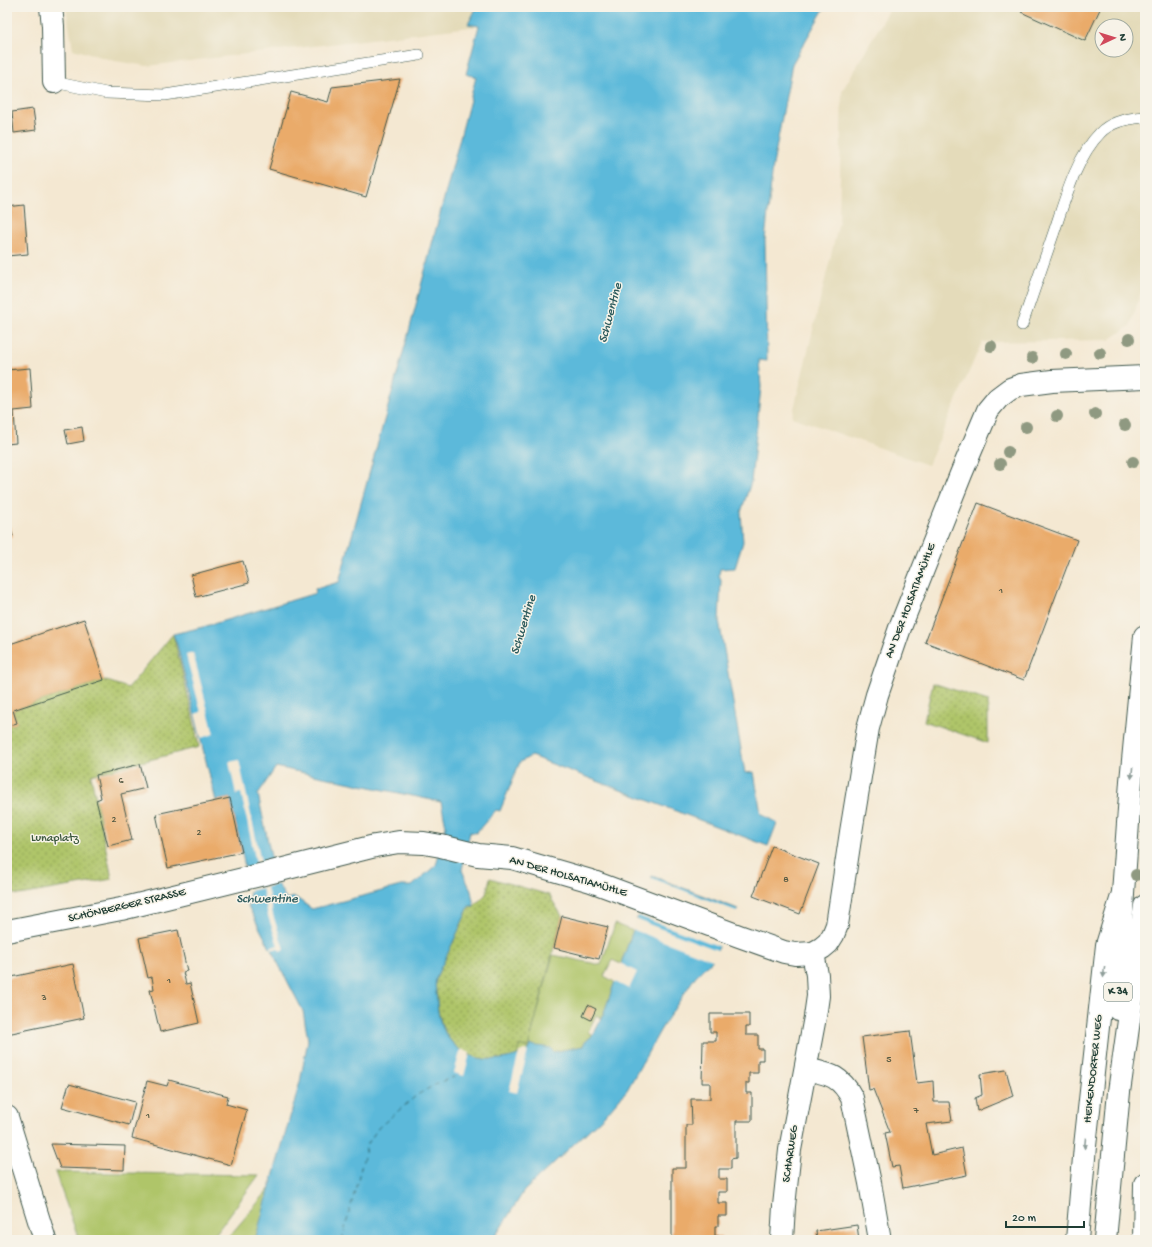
<svg xmlns="http://www.w3.org/2000/svg" width="1152" height="1247" viewBox="0 0 1152 1247" font-family="'Gochi Hand',sans-serif">
<style>
.built{fill:#e4dbba;fill-rule:evenodd}
.grass{fill:#afc569;stroke:#67814e}
.park{fill:url(#park-dots);stroke:#67814e}
.water{fill:#5cb9da;stroke:#3e7b87;fill-rule:evenodd}
.pier{fill:#f4e8d2}
.lines{fill:none;stroke-linecap:round;stroke-linejoin:round}
.ferry{stroke:#2e5c5e;stroke-width:1;stroke-dasharray:5 4;stroke-linecap:butt}
.building{fill:#eaab6b}
.lane-casing{stroke:#3f574c;stroke-width:12}
.street-casing{stroke:#3f574c;stroke-width:24}
.secondary-casing{stroke:#3f574c;stroke-width:24}
.highway-casing{stroke:#3f574c;stroke-width:24}
.lane{stroke:#fff;stroke-width:11}
.street{stroke:#fff;stroke-width:22}
.secondary{stroke:#fff;stroke-width:22}
.highway{stroke:#fff;stroke-width:22}
.tree{fill:#8f9981}
.oneway{fill:#8f9e9a}
.labels{text-anchor:middle;dominant-baseline:central;stroke-width:3;stroke-linejoin:round;paint-order:stroke}
.number-label{font-size:10px;fill:#525842}
.shield{fill:#f7f3e8;stroke:#60746a;stroke-width:1}
.shield-label{font-size:11px;font-weight:bold;fill:#1f3d34}
.street-label{font-size:12px;fill:#1f3d34;stroke:#f7f3e8}
.park-label{font-size:12px;fill:#3c583f;stroke:#f7f3e8}
.water-label{font-size:13px;font-style:italic;fill:#2e5c5e;stroke:#f7f3e8}
</style>
<defs>
<pattern id="park-dots" width="8" height="8" patternUnits="userSpaceOnUse"><rect width="8" height="8" fill="#afc569"/><path d="M2 2h.1M6 6h.1" fill="none" stroke="#8ea157" stroke-width="1.8" stroke-linecap="round"/></pattern>
</defs>
<rect width="100%" height="100%" fill="#f7f3e8"/>
<filter id="ink" filterUnits="userSpaceOnUse"><feTurbulence type="fractalNoise" baseFrequency=".025" numOctaves="2"/><feDisplacementMap in="SourceGraphic" scale="8" xChannelSelector="R" yChannelSelector="G"/><feConvolveMatrix kernelMatrix="1 2 1 2 8 2 1 2 1" color-interpolation-filters="sRGB"/></filter>
<filter id="wash" filterUnits="userSpaceOnUse"><feTurbulence type="fractalNoise" baseFrequency=".012" numOctaves="4" result="noise"/><feDisplacementMap in="SourceGraphic" scale="16" xChannelSelector="R" yChannelSelector="G"/><feGaussianBlur stdDeviation="0.9" result="paint"/><feColorMatrix in="noise" values="0 0 0 0 0 0 0 0 0 0 0 0 0 0 0 0 0 1.4 0 .05"/><feComposite in="paint" operator="in"/></filter>
<g filter="url(#wash)">
<rect width="100%" height="100%" fill="#f4e8d2"/>
<g class="built">
<polygon points="66,7 477,7 469,23 479,26 147,66 115,61 73,49"/>
<path d="M891 7H1145V280L1130 326 1109 340 982 342 928 465 792 417 839 222 842 91ZM1102 26H1126V50H1102Z"/>
</g>
<g class="grass">
<polygon points="615,924 633,931 621,964 612,960 604,976 615,982 602,1018 596,1015 588,1032 593,1035 584,1043 583,1046 553,1052 529,1051 517,1056 520,1045 528,1047 553,955 601,965"/>
<polygon points="55,1172 259,1175 211,1240 79,1240"/>
<polygon points="271,1187 255,1240 226,1240"/>
</g>
<g class="park">
<polygon points="173,634 192,713 199,747 91,775 112,879 19,895 7,892 7,726 17,723 13,710 104,680 128,688"/>
<polygon points="933,683 988,701 988,743 924,721"/>
<path d="M490 878 549 895 562 916 528 1048 520 1045 517 1056C472 1070 440 1047 437 1000 437 994 434 985 436 979 438 971 443 964 446 957 454 940 462 923 469 906H474L486 894Z"/>
</g>
<path class="water" d="M477 7H825L792 64 773 165 765 240 767 361 759 360 761 387 751 482 741 512 743 542 735 568 720 569 719 575 721 580 719 620 745 773 754 772 761 814 777 823 768 846 531 756 520 762 500 811 496 810 476 833 470 832 462 870 471 891 474 906H469C462 923 454 940 446 957 443 964 438 971 436 979 434 986 437 996 437 1003 441 1056 485 1071 528 1051L530 1045 551 1048 553 1052 583 1046 584 1043 593 1035 602 1018 652 876 738 909 712 961 707 965 695 977 661 1029 627 1090 607 1113 524 1191 493 1240H255L300 1082 308 1040 303 1011 248 906 250 890 230 798 216 801 177 645 173 634 203 627 316 593 315 589 339 582 408 335 476 77 466 74 479 26 468 24ZM276 767 441 802 446 826 436 865 412 886H401L312 909 295 897 286 899 279 886 277 885 258 794Z"/>
<g class="pier">
<polygon points="193,653 214,734 201,738 195,714 201,712 186,655"/>
<polygon points="239,760 262,866 275,864 279,884 267,887 273,915 284,949 280,951 278,948 271,950 270,948 278,945 268,916 262,888 249,891 244,870 257,867 241,793 236,794 229,762"/>
<polygon points="649,877 739,912 721,947 636,915"/>
<polygon points="635,919 720,951 715,961 631,929"/>
<polygon points="620,963 637,972 629,989 613,981"/>
<polygon points="461,1049 470,1053 464,1076 454,1073"/>
<polygon points="525,1050 528,1051 517,1093 509,1091 519,1053"/>
</g>
<g class="lines">
<polyline class="ferry" points="342,1240 367,1145 378,1128 417,1095 438,1083 459,1075"/>
</g>
<g id="blocks">
<g class="building">
<polygon points="1023,7 1101,7 1085,41 1021,12"/>
<polygon points="400,79 366,197 269,169 291,92 328,102 332,87"/>
<polygon points="33,109 36,130 14,133 12,112"/>
<polygon points="24,205 28,254 7,256 7,207"/>
<polygon points="30,368 33,409 14,411 16,443 7,444 7,370"/>
<polygon points="82,427 84,441 68,444 65,430"/>
<polygon points="978,503 1077,540 1024,680 925,642"/>
<polygon points="7,527 10,527 13,536 7,538"/>
<polygon points="243,561 249,583 196,597 191,575"/>
<polygon points="84,619 104,680 13,710 17,723 7,726 7,645"/>
<polygon points="140,764 146,788 121,794 132,840 108,846 96,800 101,798 96,775"/>
<polygon points="230,798 242,852 168,868 156,814"/>
<polygon points="772,846 819,864 800,914 753,896"/>
<polygon points="562,916 608,927 599,959 554,948"/>
<polygon points="178,930 187,971 183,972 186,984 190,983 199,1023 160,1032 150,990 154,989 152,977 148,978 139,938"/>
<polygon points="73,964 84,1018 7,1034 7,978"/>
<polygon points="588,1005 596,1009 591,1020 583,1016"/>
<polygon points="710,1014 749,1014 749,1027 746,1027 746,1035 758,1035 758,1049 763,1049 763,1060 758,1060 758,1073 749,1073 749,1083 746,1083 746,1093 752,1093 752,1121 736,1121 736,1158 731,1159 731,1169 719,1169 719,1179 727,1179 727,1192 718,1192 718,1203 727,1203 727,1216 718,1216 718,1226 715,1226 715,1236 721,1236 721,1240 672,1240 672,1168 686,1168 686,1125 692,1125 691,1099 710,1099 710,1083 702,1083 703,1041 716,1041 716,1032 710,1032"/>
<polygon points="910,1031 917,1083 933,1081 934,1102 949,1102 952,1121 926,1124 932,1155 962,1148 967,1175 903,1188 899,1166 892,1167 885,1133 890,1132 873,1089 869,1090 862,1037"/>
<polygon points="1006,1070 1013,1096 977,1111 975,1098 982,1095 980,1074"/>
<polygon points="169,1080 228,1096 226,1104 247,1110 231,1165 132,1138 147,1081 167,1086"/>
<polygon points="69,1084 135,1102 129,1125 62,1107"/>
<polygon points="51,1144 125,1146 124,1170 60,1168"/>
<polygon points="857,1225 859,1240 817,1240 816,1231"/>
</g>
</g>
</g>
<g filter="url(#ink)">
<use href="#blocks" fill-opacity="0" stroke="#3f574c" stroke-width="1"/>
<g class="lines">
<defs>
<g id="lane">
<polyline points="54,82 106,93 165,95 419,55"/>
<path d="M1022 325C1033 293 1044 261 1055 229 1065 199 1077 156 1100 133 1111 121 1130 118 1145 117"/>
</g>
<g id="street">
<polyline points="51,7 53,26 54,82"/>
<polyline points="7,931 121,909 276,871 375,846 399,842 424,843 441,846 478,855 512,858 591,881 739,936 784,952 795,954 813,953 822,948 828,943 833,935 837,925 851,832 868,728 877,695 901,625 961,474 988,410 998,398 1010,389 1021,385 1052,381 1145,377"/>
<path d="M806 1069C829 1074 840 1075 852 1098L870 1183 880 1240"/>
<polyline points="782,1240 784,1206 790,1150 797,1113 815,1017 818,996 817,975 813,953"/>
</g>
<g id="secondary">
<polyline points="7,1117 45,1240"/>
<polyline points="1077,1240 1085,1146 1107,945 1123,893 1131,781 1145,636"/>
<polyline points="1144,1240 1145,1184"/>
</g>
<g id="highway">
<polyline points="1118,1009 1118,983 1123,893"/>
<polyline points="1105,1240 1119,1092 1145,906"/>
</g>
</defs>
<use href="#lane" class="lane-casing"/>
<use href="#street" class="street-casing"/>
<use href="#secondary" class="secondary-casing"/>
<use href="#highway" class="highway-casing"/>
<use href="#lane" class="lane"/>
<use href="#street" class="street"/>
<use href="#secondary" class="secondary"/>
<use href="#highway" class="highway"/>
</g>
<g class="tree">
<circle cx="1129" cy="339" r="6"/>
<circle cx="991" cy="346" r="6"/>
<circle cx="1100" cy="353" r="6"/>
<circle cx="1066" cy="354" r="6"/>
<circle cx="1032" cy="358" r="6"/>
<circle cx="1095" cy="414" r="6"/>
<circle cx="1057" cy="416" r="6"/>
<circle cx="1125" cy="425" r="6"/>
<circle cx="1026" cy="427" r="6"/>
<circle cx="1008" cy="452" r="6"/>
<circle cx="1133" cy="462" r="6"/>
<circle cx="1000" cy="464" r="6"/>
<circle cx="1136" cy="875" r="6"/>
</g>
<defs><path id="oneway-solid" d="M-6-.8H1V-3.2L6.5 0L1 3.2V.8H-6Z"/></defs>
<g class="oneway">
<use href="#oneway-solid" transform="translate(1132 773) rotate(96)"/>
<use href="#oneway-solid" transform="translate(1104 972) rotate(96)"/>
<use href="#oneway-solid" transform="translate(1085 1143) rotate(96)"/>
</g>
</g>
<g class="labels">
<g class="number-label">
<text x="1001" y="591">1</text>
<text x="121" y="781">6</text>
<text x="114" y="820">2</text>
<text x="199" y="833">2</text>
<text x="786" y="880">8</text>
<text x="169" y="981">1</text>
<text x="44" y="998">3</text>
<text x="889" y="1060">5</text>
<text x="916" y="1111">7</text>
<text x="148" y="1116">1</text>
</g>
<rect class="shield" x="1104" y="983" width="28" height="18" rx="3"/>
<g class="shield-label">
<text x="1118" y="992">K 34</text>
</g>
<g class="street-label">
<text transform="translate(911 601) rotate(-69)">AN DER HOLSATIAMÜHLE</text>
<text transform="translate(568 877) rotate(16)">AN DER HOLSATIAMÜHLE</text>
<text transform="translate(127 906) rotate(-13)">SCHÖNBERGER STRASSE</text>
<text transform="translate(1094 1069) rotate(-84)">HEIKENDORFER WEG</text>
<text transform="translate(791 1154) rotate(-82)">SCHARWEG</text>
</g>
<g class="park-label">
<text x="55" y="839">Lunaplatz</text>
</g>
<g class="water-label">
<text transform="translate(611 313) rotate(-75)">Schwentine</text>
<text transform="translate(524 625) rotate(-73)">Schwentine</text>
<text x="267" y="899">Schwentine</text>
</g>
</g>
<rect width="1152" height="1247" fill="none" stroke="#f7f3e8" stroke-width="24"/>
<g transform="translate(1114 38) rotate(86)"><circle r="19" fill="#f7f3e8" stroke="#a1aaa0"/>
<path d="M0-3L7 15L0 10L-7 15Z" fill="#d1495b"/>
<text y="-6" font-size="11" font-weight="bold" text-anchor="middle" fill="#1f3d34">N</text>
</g>
<path d="M1006 1221v6h78v-6" fill="none" stroke="#1f3d34" stroke-width="2"/>
<text x="1012" y="1221" font-size="12" fill="#1f3d34" stroke="#f7f3e8" stroke-width="3" paint-order="stroke">20 m</text>
</svg>
